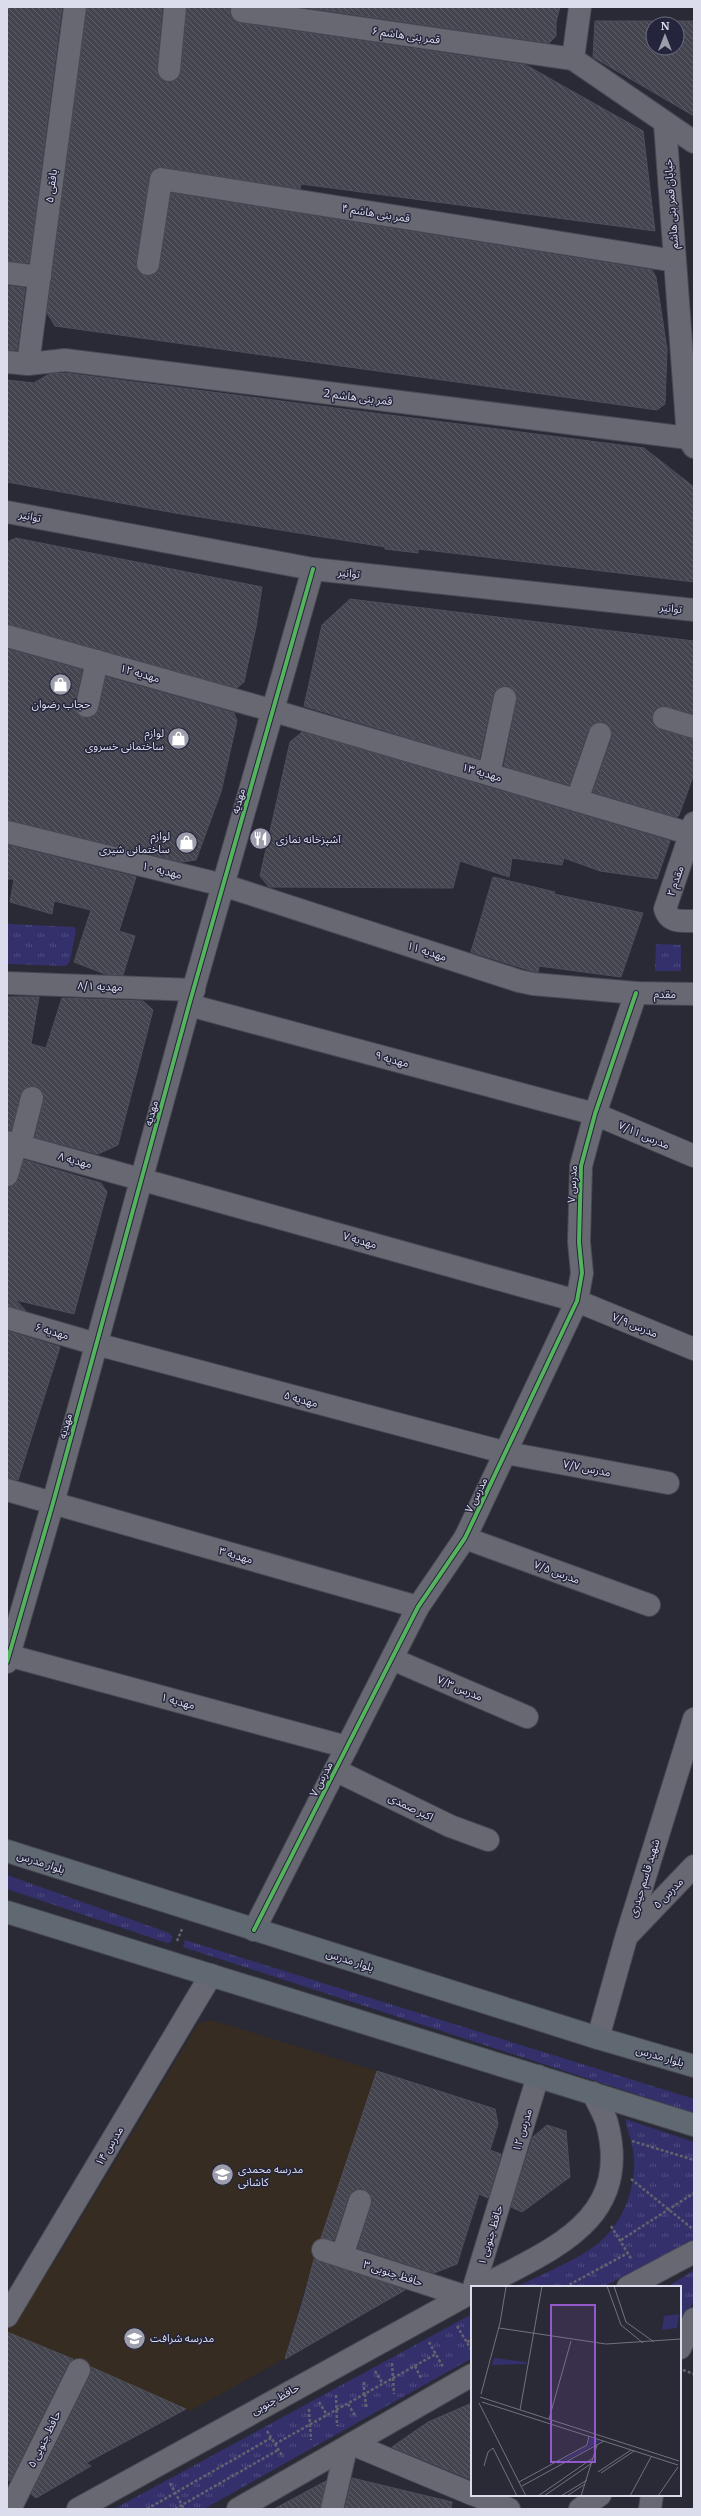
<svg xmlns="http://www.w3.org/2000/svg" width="701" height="2516" viewBox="0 0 701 2516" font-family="Merriweather,'Noto Sans Arabic',serif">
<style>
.education{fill:#362c21}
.grass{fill:url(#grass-tufts)}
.building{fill:url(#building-back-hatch);stroke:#4d4e59;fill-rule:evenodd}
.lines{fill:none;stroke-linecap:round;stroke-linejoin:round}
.minor-casing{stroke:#484852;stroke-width:24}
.major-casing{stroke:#484852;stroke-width:24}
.path{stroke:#62636d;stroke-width:2.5;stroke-dasharray:3 2;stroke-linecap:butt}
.minor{stroke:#676872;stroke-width:22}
.major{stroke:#606972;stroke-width:22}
.cycleway-casing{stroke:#24253c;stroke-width:6}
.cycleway{stroke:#56b35d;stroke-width:4}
.labels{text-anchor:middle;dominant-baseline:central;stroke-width:3;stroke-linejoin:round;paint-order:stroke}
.street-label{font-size:11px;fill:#dbddec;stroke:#24253c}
.poi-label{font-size:11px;fill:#dbddec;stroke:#24253c;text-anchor:start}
.inset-road{fill:none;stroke:#71727f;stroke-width:1}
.view{fill:#9358ca;fill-opacity:0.15;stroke:#9358ca;stroke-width:2}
.inset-edge{fill:none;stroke:#dbddec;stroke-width:2}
</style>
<defs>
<pattern id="grass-tufts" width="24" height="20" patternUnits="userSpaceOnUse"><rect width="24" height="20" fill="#34306c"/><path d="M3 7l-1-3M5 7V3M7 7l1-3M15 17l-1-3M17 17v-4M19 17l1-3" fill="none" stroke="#514e81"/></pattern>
<pattern id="building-back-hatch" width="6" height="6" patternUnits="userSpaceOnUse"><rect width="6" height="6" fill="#44444e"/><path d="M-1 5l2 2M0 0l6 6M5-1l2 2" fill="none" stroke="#5e5f68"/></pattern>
</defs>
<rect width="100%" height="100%" fill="#2a2a36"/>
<polygon class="education" points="211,2020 377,2071 313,2262 286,2353 291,2355 190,2411 7,2332 7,2329 57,2258 198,2024"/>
<g class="grass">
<polygon points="7,924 74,927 76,930 70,961 66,966 7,964"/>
<polygon points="656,944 681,945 681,971 655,971"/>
<polygon points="7,1875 169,1933 173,1937 170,1943 167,1943 7,1889"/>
<polygon points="185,1940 694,2099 694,2113 183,1947"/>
<path d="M625 2119 694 2142V2239L603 2287H517C543 2273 582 2259 603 2239 624 2220 636 2186 634 2158 633 2145 628 2132 625 2119Z"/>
<polygon points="694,2270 694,2300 680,2327 680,2287 667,2287"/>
<polygon points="472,2314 472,2358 204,2509 114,2509"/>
</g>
<g class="building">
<polygon points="7,7 62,7 29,263 7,261"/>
<polygon points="87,7 162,7 157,69 158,76 167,82 175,81 181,72 187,7 230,7 230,15 240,23 526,65 643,131 655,231 301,184 300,189 163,167 152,171 149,177 136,262 137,269 146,276 153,275 158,271 171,193 652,270 656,277 667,349 665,404 657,410 55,326 47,313"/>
<polygon points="302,7 560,7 556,22 556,36 549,43"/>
<path d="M595 21H694V116L593 57ZM653 24H677V48H653Z"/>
<polygon points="7,286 25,288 17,350 7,350"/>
<polygon points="65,373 644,448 694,487 694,582 418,549 418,553 385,549 385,547 175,513 7,482 7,380 34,383 49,374"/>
<polygon points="16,538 262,587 256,627 244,682 237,688 7,624 7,556 9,541"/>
<polygon points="350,599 694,641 694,714 662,706 656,709 652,715 655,726 660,730 694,739 694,774 679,815 677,817 593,792 612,738 610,726 604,722 597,722 588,730 569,785 504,766 517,700 514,689 508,686 501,686 493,695 479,759 304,706 322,625"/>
<polygon points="7,649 82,670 75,704 75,710 84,718 91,718 96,714 106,677 234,713 237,721 221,792 196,860 182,862 7,820"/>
<polygon points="302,732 670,841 657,879 600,871 564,858 562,865 512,858 509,877 460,861 453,888 269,887 260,876 290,742"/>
<polygon points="7,845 136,877 119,931 135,936 123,975 105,974 74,962 91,910 54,901 52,914 10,902 14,879 7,879"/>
<polygon points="493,877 555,892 554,894 643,913 621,977 539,966 538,972 535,972 471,952"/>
<polygon points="7,997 39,997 31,1044 46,1048 62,998 143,1001 153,1010 118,1145 98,1154 35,1137 44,1101 41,1089 35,1086 23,1090 11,1130 7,1130"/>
<polygon points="24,1160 101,1183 107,1192 74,1314 16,1300 26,1311 7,1306 7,1187 16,1184"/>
<polygon points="7,1331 60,1347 18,1480 7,1478"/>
<polygon points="377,2071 495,2109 498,2124 490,2150 501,2154 488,2198 479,2194 457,2264 434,2273 358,2248 372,2204 370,2193 364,2189 352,2191 348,2197 334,2240 321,2238"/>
<polygon points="547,2125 566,2131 570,2177 522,2212 511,2207 533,2137"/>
<polygon points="314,2259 405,2290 285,2359 304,2297"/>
<polygon points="7,2332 73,2359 68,2364 10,2481 7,2479"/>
<polygon points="91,2367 186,2409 86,2463 91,2466 36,2498 31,2494 90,2376"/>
<polygon points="472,2403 472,2480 392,2447 428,2422"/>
<polygon points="352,2478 452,2502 451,2509 345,2509"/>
<polygon points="326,2481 320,2509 274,2509"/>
</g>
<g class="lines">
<defs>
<g id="minor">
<polyline points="243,7 242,11 573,59 694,142"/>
<polyline points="573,59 580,7"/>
<polyline points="169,70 175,7"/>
<polyline points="665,124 688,438 694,447"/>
<polyline points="148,264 161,179 675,261"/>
<polyline points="7,273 40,277"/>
<polyline points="7,362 28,364 65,360 688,438"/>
<polyline points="28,364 75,7"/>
<polyline points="7,512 313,569 694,610"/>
<polyline points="7,636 274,711 691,834"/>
<polyline points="87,706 97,661"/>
<polyline points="664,718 694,727"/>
<polyline points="489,774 505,698"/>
<polyline points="577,800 600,734"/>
<path d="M694 823 665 909C669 923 681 921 694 921"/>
<polyline points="7,832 223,885 519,981 533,984 636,993 694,994"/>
<polyline points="7,983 194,990"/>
<polyline points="189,1005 595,1114 694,1156"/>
<polyline points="7,1142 577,1301 694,1349"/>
<polyline points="20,1145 32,1098"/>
<polyline points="7,1175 16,1144"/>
<polyline points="7,1318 96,1344 507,1453 668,1483"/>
<polyline points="7,1490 418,1607"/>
<polyline points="465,1538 649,1605"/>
<polyline points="7,1655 347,1747"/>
<polyline points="392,1659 527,1717"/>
<polyline points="7,1662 53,1503 189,1005 313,569"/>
<polyline points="335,1770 450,1826 488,1840"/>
<polyline points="254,1930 418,1607 465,1538 577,1301 582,1273 579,1242 581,1166 595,1114 636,993"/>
<polyline points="629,1934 694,1866"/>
<polyline points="598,2038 626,1938 694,1719"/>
<polyline points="323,2250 464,2296"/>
<polyline points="342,2256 360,2201"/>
<polyline points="474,2287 538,2076"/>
<path d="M481 2287C551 2249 633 2221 607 2123 604 2113 597 2102 593 2093"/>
<polyline points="628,2287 694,2252"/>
<polyline points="7,2316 211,1975"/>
<polyline points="680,2348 694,2319"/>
<polyline points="352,2444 472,2494"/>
<polyline points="475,2495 509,2509"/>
<polyline points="10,2509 79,2370"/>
<polyline points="78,2509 472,2292"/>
<polyline points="238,2509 472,2375"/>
<polyline points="332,2509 346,2448"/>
<polyline points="580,2509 600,2495"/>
<polyline points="650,2509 652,2495"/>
</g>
<g id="major">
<polyline points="7,1851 598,2038 694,2066"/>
<polyline points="7,1912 694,2125"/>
</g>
</defs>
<use href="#minor" class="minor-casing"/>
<use href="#major" class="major-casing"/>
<g class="path">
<polyline points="177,1941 182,1929"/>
<polyline points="632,2141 694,2160"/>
<polyline points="631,2179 694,2230"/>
<polyline points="611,2226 632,2260"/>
<polyline points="621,2240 694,2193"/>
<polyline points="565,2287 628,2253"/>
<polyline points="457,2326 472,2351"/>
<polyline points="429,2342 443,2367"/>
<polyline points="467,2342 472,2339"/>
<polyline points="392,2363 394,2394"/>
<polyline points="415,2366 421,2378"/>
<polyline points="683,2370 694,2374"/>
<polyline points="375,2371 383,2384"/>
<polyline points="364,2382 364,2394"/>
<polyline points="365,2394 366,2408"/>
<polyline points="336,2395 337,2426"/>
<polyline points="319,2402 327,2415"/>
<polyline points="348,2404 356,2417"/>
<polyline points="309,2409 311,2440"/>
<polyline points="267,2431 283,2457"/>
<polyline points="275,2444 436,2354"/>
<polyline points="170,2483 184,2509"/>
<polyline points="147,2509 271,2438"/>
<polyline points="175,2509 278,2450"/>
</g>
<use href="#minor" class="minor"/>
<use href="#major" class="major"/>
<defs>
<g id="cycleway">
<polyline points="7,1662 53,1503 189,1005 313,569"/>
<polyline points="254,1930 418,1607 465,1538 577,1301 582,1273 579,1242 581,1166 595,1114 636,993"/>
</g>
</defs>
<use href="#cycleway" class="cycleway-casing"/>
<use href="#cycleway" class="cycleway"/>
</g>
<defs>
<symbol id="shop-disc" viewBox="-11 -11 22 22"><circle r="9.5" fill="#9d9eac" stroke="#24253c"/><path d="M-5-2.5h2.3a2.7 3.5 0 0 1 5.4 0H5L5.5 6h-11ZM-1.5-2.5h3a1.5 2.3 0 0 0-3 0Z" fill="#fff"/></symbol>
<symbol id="restaurant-disc" viewBox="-11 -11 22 22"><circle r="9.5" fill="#9d9eac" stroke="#24253c"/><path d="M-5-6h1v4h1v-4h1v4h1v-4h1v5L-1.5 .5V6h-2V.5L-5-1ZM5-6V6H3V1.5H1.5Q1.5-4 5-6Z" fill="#fff"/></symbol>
<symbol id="school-disc" viewBox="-11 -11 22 22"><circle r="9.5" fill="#9d9eac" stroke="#24253c"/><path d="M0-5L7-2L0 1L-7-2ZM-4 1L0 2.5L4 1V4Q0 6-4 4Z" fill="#fff"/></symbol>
</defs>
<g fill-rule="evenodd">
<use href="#shop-disc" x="48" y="672" width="25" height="25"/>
<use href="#shop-disc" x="166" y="726" width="25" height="25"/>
<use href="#restaurant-disc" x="248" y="826" width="25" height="25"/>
<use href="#shop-disc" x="174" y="830" width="25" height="25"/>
<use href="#school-disc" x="210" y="2162" width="25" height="25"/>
<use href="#school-disc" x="122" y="2326" width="25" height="25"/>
</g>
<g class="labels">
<g class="street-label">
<text transform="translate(406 35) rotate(8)">قمر بنی هاشم ۶</text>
<text transform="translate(51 186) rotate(-83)">بافقی ۵</text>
<text transform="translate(671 204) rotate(-94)">خیابان قمر بنی هاشم</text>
<text transform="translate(376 213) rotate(9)">قمر بنی هاشم ۴</text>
<text transform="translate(358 397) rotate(7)">قمر بنی هاشم 2</text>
<text transform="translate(30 516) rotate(11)">توانیر</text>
<text transform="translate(349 573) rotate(6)">توانیر</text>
<text transform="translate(671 608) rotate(6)">توانیر</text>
<text transform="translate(140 673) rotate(16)">مهدیه ۱۲</text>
<text transform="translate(482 772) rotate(16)">مهدیه ۱۳</text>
<text transform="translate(238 801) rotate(-74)">مهدیه</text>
<text transform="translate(162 870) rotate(14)">مهدیه ۱۰</text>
<text transform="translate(675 881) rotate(-71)">مقدم ۲</text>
<text transform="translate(427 951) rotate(18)">مهدیه ۱۱</text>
<text transform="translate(100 986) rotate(2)">مهدیه ۸/۱</text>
<text transform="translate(665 994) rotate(1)">مقدم</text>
<text transform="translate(392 1059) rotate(15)">مهدیه ۹</text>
<text transform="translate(151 1113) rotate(-75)">مهدیه</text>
<text transform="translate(644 1135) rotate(23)">مدرس ۷/۱۱</text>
<text transform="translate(75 1160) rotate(15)">مهدیه ۸</text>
<text transform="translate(572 1184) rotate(-87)">مدرس ۷</text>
<text transform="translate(360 1240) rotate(16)">مهدیه ۷</text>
<text transform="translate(635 1325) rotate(22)">مدرس ۷/۹</text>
<text transform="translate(52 1331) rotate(16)">مهدیه ۶</text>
<text transform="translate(301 1399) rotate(15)">مهدیه ۵</text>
<text transform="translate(65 1426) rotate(-75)">مهدیه</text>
<text transform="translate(587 1468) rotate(11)">مدرس ۷/۷</text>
<text transform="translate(476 1495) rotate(-64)">مدرس ۷</text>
<text transform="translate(236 1555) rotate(16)">مهدیه ۳</text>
<text transform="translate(557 1572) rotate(20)">مدرس ۷/۵</text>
<text transform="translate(460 1688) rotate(23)">مدرس ۷/۳</text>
<text transform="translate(178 1701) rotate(15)">مهدیه ۱</text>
<text transform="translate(321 1779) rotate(-63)">مدرس ۷</text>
<text transform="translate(411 1807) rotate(26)">اکبر صمدی</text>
<text transform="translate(41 1862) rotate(18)">بلوار مدرس</text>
<text transform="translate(644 1878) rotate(-73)">شهید قاسم حیدری</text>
<text transform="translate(668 1893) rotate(-46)">مدرس ۵</text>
<text transform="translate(350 1960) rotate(18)">بلوار مدرس</text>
<text transform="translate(660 2056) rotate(16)">بلوار مدرس</text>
<text transform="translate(522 2130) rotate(-73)">مدرس ۱۲</text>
<text transform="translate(109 2146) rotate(-59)">مدرس ۱۴</text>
<text transform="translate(490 2235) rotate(-73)">حافظ جنوبی ۱</text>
<text transform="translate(393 2273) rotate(18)">حافظ جنوبی ۳</text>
<text transform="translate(275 2399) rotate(-29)">حافظ جنوبی</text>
<text transform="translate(44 2439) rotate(-64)">حافظ جنوبی ۵</text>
</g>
<g class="poi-label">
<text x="61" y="704" text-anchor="middle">حجاب رضوان</text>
<text x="164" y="733" text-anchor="end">لوازم<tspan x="164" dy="13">ساختمانی خسروی</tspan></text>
<text x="170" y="836" text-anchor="end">لوازم<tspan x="170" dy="13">ساختمانی شیری</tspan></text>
<text x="276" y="839">آشپزخانه نمازی</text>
<text x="238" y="2169">مدرسه محمدی<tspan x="238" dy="13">کاشانی</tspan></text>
<text x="150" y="2338">مدرسه شرافت</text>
</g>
</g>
<g transform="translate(471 2286)">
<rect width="210" height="210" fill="#2a2a36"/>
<path d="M23 72 56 76 55 78 21 79ZM119 151 130 155 87 179 86 177 118 159Z" fill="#34306c"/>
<path d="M208 28 206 42 191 44 193 30Z" fill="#34306c"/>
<path class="inset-road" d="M136 0 150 39 172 57M143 0 155 36 183 56M28 42 135 58 210 53M10 108 29 37 35 1M9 111 208 175M11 116 207 179M8 117 55 210M49 124 71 0M78 133 100 55M13 180 17 166 22 162 46 210M127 186 160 164M130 187 163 165M48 196 116 159 118 150M51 200 133 155M67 210 122 172M73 210 121 177M90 210 116 194M96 210 114 198M110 210 126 159M159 210 180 171M187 210 207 181"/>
<path class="view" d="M80 19H124V176H80Z"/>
<rect width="210" height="210" class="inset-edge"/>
</g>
<rect width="701" height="2516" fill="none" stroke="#dbddec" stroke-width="16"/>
<g transform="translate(665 36)"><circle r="19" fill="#24253c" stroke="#6d6f82"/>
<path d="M0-3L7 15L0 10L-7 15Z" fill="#9d9eac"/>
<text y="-6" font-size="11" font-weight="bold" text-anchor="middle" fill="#dbddec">N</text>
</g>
</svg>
